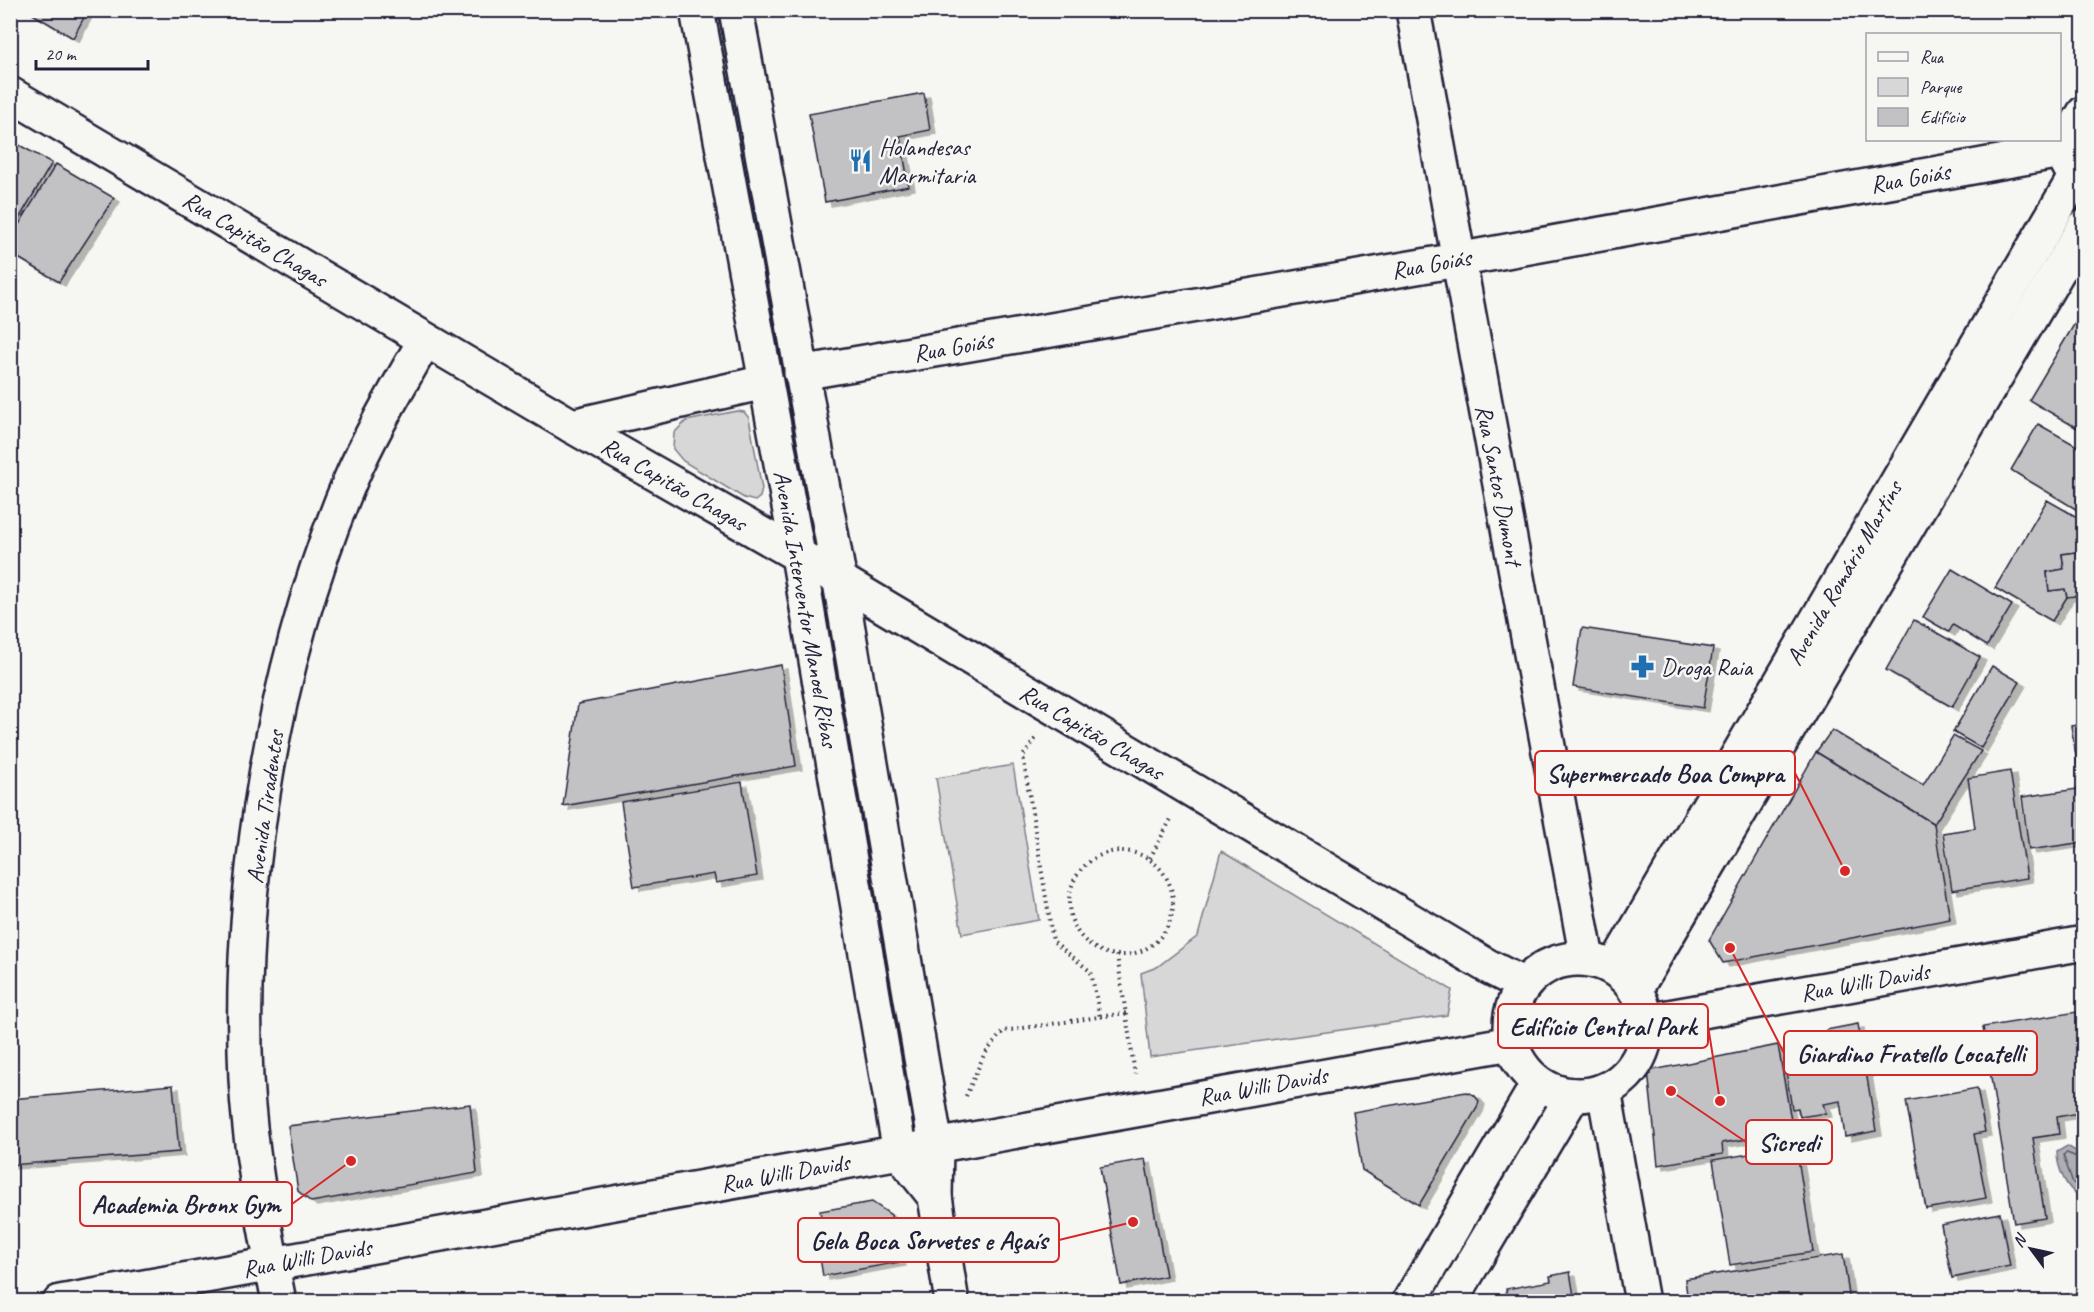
<svg xmlns="http://www.w3.org/2000/svg" width="2094" height="1312" viewBox="0 0 2094 1312" font-family="Caveat,sans-serif">
<style>
.green{fill:#d7d7d7;stroke:#7c7c89;stroke-width:1.5}
.water{fill:#adadb3;stroke:#757583;stroke-width:1.5}
.lines{fill:none;stroke-linecap:round;stroke-linejoin:round}
.shore{stroke:#5a5a6b;stroke-width:1.5}
.building{fill:#c2c2c4;stroke:#22223b;stroke-width:1.5;filter:url(#shadow)}
.street-casing{stroke:#22223b;stroke-width:38}
.secondary-casing{stroke:#22223b;stroke-width:38}
.path{stroke:#22223b;stroke-width:4;stroke-dasharray:1.5 4.5;stroke-linecap:butt}
.street{stroke:#f6f6f2;stroke-width:33}
.secondary{stroke:#f6f6f2;stroke-width:33}
.labels{text-anchor:middle;dominant-baseline:central;stroke-width:5;stroke-linejoin:round;paint-order:stroke}
.poi-label{font-size:24px;fill:#22223b;stroke:#f6f6f2;text-anchor:start}
.street-label{font-size:24px;fill:#22223b;stroke:#f6f6f2}
.leader{fill:none;stroke:#d62828;stroke-width:2}
.callout-dot{fill:#d62828;stroke:#f6f6f2;stroke-width:2}
.callout{fill:#f6f6f2;stroke:#d62828;stroke-width:2}
.callout-label{font-size:26px;text-anchor:middle;font-weight:bold;fill:#22223b}
</style>
<defs>
<filter id="shadow"><feDropShadow dx="6" dy="4" stdDeviation="0" flood-color="#0004"/></filter>
</defs>
<rect width="100%" height="100%" fill="#f6f6f2"/>
<filter id="ink" filterUnits="userSpaceOnUse"><feTurbulence type="fractalNoise" baseFrequency=".0167" numOctaves="2"/><feDisplacementMap in="SourceGraphic" scale="12" xChannelSelector="R" yChannelSelector="G"/><feConvolveMatrix kernelMatrix="1 2 1 2 8 2 1 2 1" color-interpolation-filters="sRGB"/></filter>
<g filter="url(#ink)">
<g class="green">
<polygon points="737,411 744,412 749,418 762,489 760,497 755,501 744,498 683,461 673,449 674,433 686,421"/>
<polygon points="1013,765 1039,920 962,934 936,778"/>
<polygon points="1221,851 1452,990 1447,1015 1150,1057 1141,973 1157,967 1198,936"/>
<polygon points="2083,1292 2083,1301 2028,1301"/>
</g>
<path class="water" d="M2067 1146 2081 1154 2083 1196C2067 1194 2057 1167 2057 1152Z"/>
<g class="lines">
<polyline class="shore" points="2084,1160 2067,1153 2063,1155 2073,1183 2084,1190"/>
</g>
<g class="building">
<polygon points="26,10 88,10 73,38"/>
<polygon points="924,93 930,130 900,136 909,186 825,202 809,114"/>
<polygon points="10,140 52,163 10,234"/>
<polygon points="56,164 114,198 59,282 10,253 10,239"/>
<polygon points="2084,308 2084,432 2029,400"/>
<polygon points="2038,424 2084,450 2084,514 2011,470"/>
<polygon points="2047,500 2084,521 2084,551 2062,554 2064,569 2047,572 2049,591 2065,589 2067,597 2052,621 1995,588"/>
<polygon points="2084,551 2084,595 2067,597 2065,589 2049,591 2047,572 2064,569 2062,554"/>
<polygon points="1952,569 2012,605 1987,646 1953,625 1949,632 1923,617"/>
<polygon points="1914,620 1980,657 1952,707 1886,670"/>
<polygon points="1582,628 1713,648 1703,708 1573,687"/>
<polygon points="781,665 796,766 563,806 578,704"/>
<polygon points="1992,666 2020,682 1981,748 1953,732"/>
<polygon points="2084,724 2084,767 2078,768 2071,726"/>
<polygon points="1832,730 1923,785 1953,736 1981,751 1934,824 1816,752"/>
<polygon points="1816,752 1934,824 1950,919 1723,963 1709,940"/>
<polygon points="2010,771 2027,878 1952,890 1943,833 1975,828 1968,778"/>
<polygon points="742,782 757,876 716,883 714,874 634,887 621,802"/>
<polygon points="2084,788 2084,842 2029,850 2022,797"/>
<polygon points="2077,1012 2079,1025 2084,1024 2084,1112 2057,1117 2059,1134 2033,1138 2045,1218 2014,1223 1983,1027"/>
<polygon points="1858,1024 1876,1131 1845,1137 1840,1101 1823,1104 1826,1113 1800,1117 1798,1108 1792,1109 1785,1065 1830,1057 1826,1030"/>
<polygon points="1778,1045 1793,1132 1722,1143 1723,1154 1658,1165 1648,1071"/>
<polygon points="173,1085 179,1152 10,1165 10,1099"/>
<polygon points="1977,1088 1985,1132 1974,1134 1986,1198 1926,1209 1906,1101"/>
<polygon points="1466,1092 1474,1095 1479,1101 1477,1108 1419,1205 1362,1170 1353,1112"/>
<polygon points="470,1104 477,1173 311,1202 298,1191 288,1126"/>
<polygon points="1796,1146 1813,1252 1730,1265 1713,1160"/>
<polygon points="1145,1159 1166,1276 1121,1285 1100,1167"/>
<polygon points="872,1202 891,1215 900,1262 823,1276 819,1252 826,1251 820,1211"/>
<polygon points="2000,1213 2010,1266 1952,1278 1941,1225"/>
<polygon points="1843,1254 1850,1302 1688,1302 1685,1279"/>
<polygon points="1570,1272 1575,1302 1508,1302 1506,1289 1551,1281 1550,1276"/>
</g>
<g class="lines">
<defs>
<g id="street">
<polyline points="1413,10 1587,959"/>
<polyline points="10,94 572,426 798,555 1489,967 1524,985"/>
<polyline points="801,373 1457,260 2061,151"/>
<polyline points="572,426 765,382"/>
<polyline points="1646,1021 2084,943"/>
<polyline points="1604,1090 1642,1302"/>
<polyline points="60,1302 1511,1043"/>
<path d="M279 1302C265 1228 250 1154 246 1079 237 884 274 661 350 481 371 432 399 386 425 340"/>
</g>
<g id="secondary">
<polyline points="697,10 798,555 900,1153 935,1197"/>
<polyline points="736,10 840,582 936,1146 935,1197 952,1302"/>
<polyline points="2084,113 2061,151 2075,177 2084,183"/>
<circle cx="1578" cy="1027" r="68"/>
<polyline points="1614,968 2075,177"/>
<polyline points="1635,990 2084,227"/>
<polyline points="1409,1302 1538,1084"/>
<polyline points="1450,1302 1573,1095"/>
</g>
</defs>
<use href="#street" class="street-casing"/>
<use href="#secondary" class="secondary-casing"/>
<g class="path">
<polyline points="1035,739 1023,756 1053,941 1091,972 1100,1017"/>
<circle cx="1121" cy="903" r="52"/>
<polyline points="1150,858 1171,819"/>
<polyline points="1117,955 1135,1074"/>
<polyline points="966,1096 984,1055 1003,1031 1126,1013"/>
</g>
<use href="#street" class="street"/>
<use href="#secondary" class="secondary"/>
</g>
</g>
<defs>
<symbol id="restaurant-bare" viewBox="-9 -9 18 18"><path d="M-5-6h1v4h1v-4h1v4h1v-4h1v5L-1.5 .5V6h-2V.5L-5-1ZM5-6V6H3V1.5H1.5Q1.5-4 5-6Z" fill="#1f6fb2" stroke="#f6f6f2" stroke-width="2.5" paint-order="stroke"/></symbol>
<symbol id="pharmacy-bare" viewBox="-9 -9 18 18"><path d="M-2-6h4v4h4v4h-4v4h-4v-4h-4v-4h4Z" fill="#1f6fb2" stroke="#f6f6f2" stroke-width="2.5" paint-order="stroke"/></symbol>
</defs>
<g fill-rule="evenodd">
<use href="#restaurant-bare" x="844" y="144" width="33" height="33"/>
<use href="#pharmacy-bare" x="1626" y="650" width="33" height="33"/>
</g>
<g class="labels">
<g class="poi-label">
<text x="879" y="147">Holandesas<tspan x="879" dy="28">Marmitaria</tspan></text>
<text x="1661" y="667">Droga Raia</text>
</g>
<g class="street-label">
<text transform="translate(1910 178) rotate(-10)">Rua Goiás</text>
<text transform="translate(255 239) rotate(31)">Rua Capitão Chagas</text>
<text transform="translate(1431 264) rotate(-10)">Rua Goiás</text>
<text transform="translate(953 347) rotate(-10)">Rua Goiás</text>
<text transform="translate(674 484) rotate(30)">Rua Capitão Chagas</text>
<text transform="translate(1499 485) rotate(79)">Rua Santos Dumont</text>
<text transform="translate(1844 573) rotate(-60)">Avenida Romário Martins</text>
<text transform="translate(806 609) rotate(80)">Avenida Interventor Manoel Ribas</text>
<text transform="translate(1092 732) rotate(31)">Rua Capitão Chagas</text>
<text transform="translate(265 807) rotate(-82)">Avenida Tiradentes</text>
<text transform="translate(1865 982) rotate(-10)">Rua Willi Davids</text>
<text transform="translate(1263 1086) rotate(-10)">Rua Willi Davids</text>
<text transform="translate(785 1173) rotate(-10)">Rua Willi Davids</text>
<text transform="translate(307 1258) rotate(-10)">Rua Willi Davids</text>
</g>
</g>
<path class="leader" d="M1845 871L1795 773M1720 1101L1708 1026M1730 948L1784 1053M1671 1091L1746 1142M351 1161L292 1204M1133 1222L1059 1240"/>
<g class="callout-dot">
<circle cx="1845" cy="871" r="6"/>
<circle cx="1720" cy="1101" r="6"/>
<circle cx="1730" cy="948" r="6"/>
<circle cx="1671" cy="1091" r="6"/>
<circle cx="351" cy="1161" r="6"/>
<circle cx="1133" cy="1222" r="6"/>
</g>
<g class="callout">
<rect x="1535" y="751" width="260" height="44" rx="6"/>
<rect x="1498" y="1004" width="210" height="44" rx="6"/>
<rect x="1784" y="1031" width="253" height="44" rx="6"/>
<rect x="1746" y="1120" width="86" height="44" rx="6"/>
<rect x="80" y="1182" width="212" height="44" rx="6"/>
<rect x="798" y="1218" width="261" height="44" rx="6"/>
</g>
<g class="callout-label">
<text x="1665" y="782">Supermercado Boa Compra</text>
<text x="1603" y="1035">Edifício Central Park</text>
<text x="1911" y="1062">Giardino Fratello Locatelli</text>
<text x="1789" y="1151">Sicredi</text>
<text x="186" y="1213">Academia Bronx Gym</text>
<text x="929" y="1249">Gela Boca Sorvetes e Açaís</text>
</g>
<rect width="2094" height="1312" fill="none" stroke="#f6f6f2" stroke-width="36"/>
<rect x="18" y="18" width="2058" height="1276" fill="none" stroke="#22223b" stroke-width="2" filter="url(#ink)"/>
<rect x="1866" y="33" width="195" height="108" fill="#f6f6f2" stroke="#a1a1a9" stroke-width="1.5"/>
<rect x="1878" y="52" width="30" height="9" fill="#f6f6f2" stroke="#a1a1a9" stroke-width="1.5"/>
<text x="1920" y="63" font-size="18" fill="#22223b">Rua</text>
<rect x="1878" y="78" width="30" height="18" fill="#d7d7d7" stroke="#a1a1a9" stroke-width="1.5"/>
<text x="1920" y="93" font-size="18" fill="#22223b">Parque</text>
<rect x="1878" y="108" width="30" height="18" fill="#c2c2c4" stroke="#a1a1a9" stroke-width="1.5"/>
<text x="1920" y="123" font-size="18" fill="#22223b">Edifício</text>
<g transform="translate(2031 1249) rotate(303)" stroke="#f6f6f2" stroke-width="4.5" paint-order="stroke">
<path d="M0-4.5L10 22L0 15L-10 22Z" fill="#22223b"/>
<text y="-9" font-size="16" font-weight="bold" text-anchor="middle" fill="#22223b">N</text>
</g>
<path d="M36 60v9h112v-9" fill="none" stroke="#22223b" stroke-width="3"/>
<text x="45" y="60" font-size="18" fill="#22223b" stroke="#f6f6f2" stroke-width="4.5" paint-order="stroke">20 m</text>
</svg>
